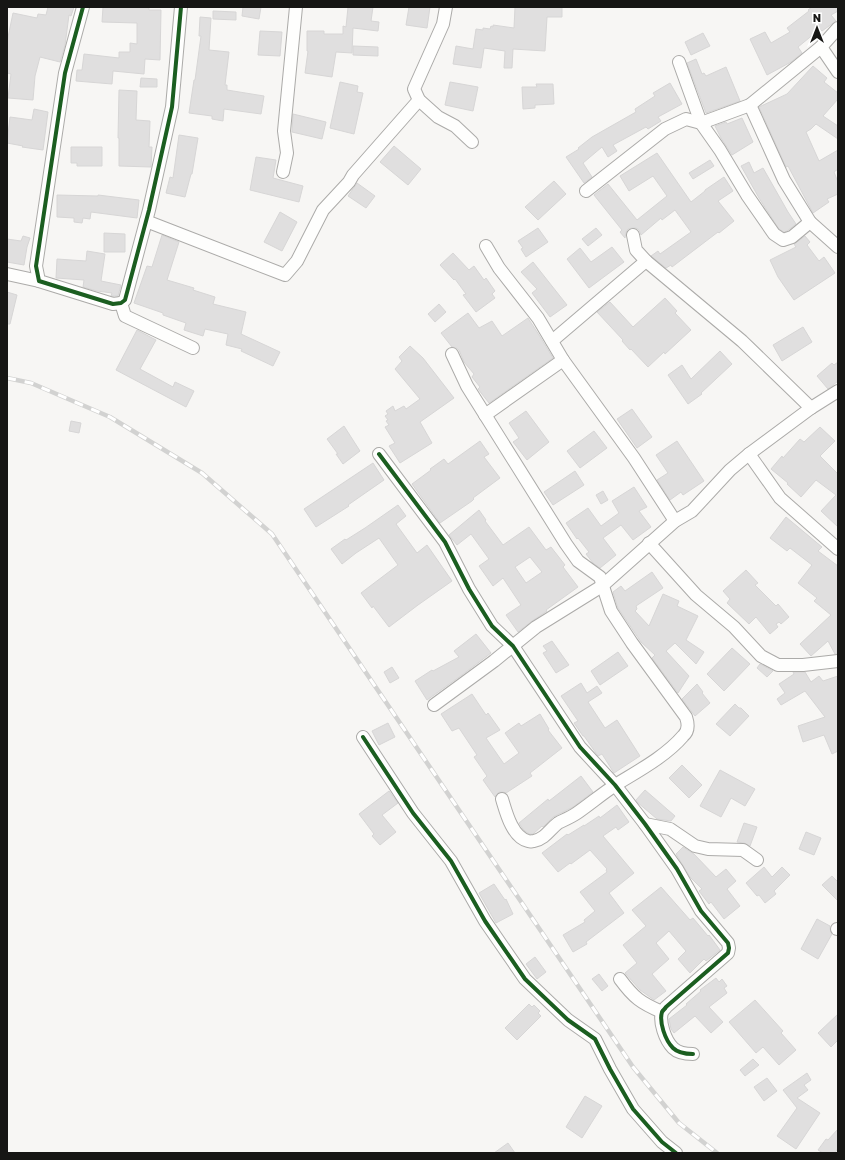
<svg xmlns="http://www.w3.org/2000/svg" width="845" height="1160" viewBox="0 0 845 1160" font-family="'Golos Text',sans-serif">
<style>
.building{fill:#e0dfdf;stroke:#d7d6d6;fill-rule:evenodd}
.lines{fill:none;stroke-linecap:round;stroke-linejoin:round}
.minor-casing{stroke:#acaba9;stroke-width:14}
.minor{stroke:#fefefd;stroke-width:12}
.rail-casing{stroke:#d2d2d1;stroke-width:4.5}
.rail{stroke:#fff;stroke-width:3;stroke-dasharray:9;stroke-linecap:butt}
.cycleway-casing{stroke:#fff;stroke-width:6}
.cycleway{stroke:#1b5e20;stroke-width:4}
</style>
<rect width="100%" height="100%" fill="#f7f6f4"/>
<g class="building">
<polygon points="48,7 74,7 71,16 69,15 65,45 60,62 40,57 35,76 33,100 8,98 11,74 7,73 7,42 13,13 37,18 38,14 46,15"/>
<polygon points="103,7 149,7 149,10 161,10 160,60 145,59 144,74 113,71 112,84 76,81 77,70 82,70 84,54 119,58 119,52 130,52 130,43 137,44 137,23 102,22"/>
<polygon points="243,7 261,7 259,19 242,16"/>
<polygon points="348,7 373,7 371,21 379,22 378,31 353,28 352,53 336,52 332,77 305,73 308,51 307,51 307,31 324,31 324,34 343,34 343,26 346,27"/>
<polygon points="409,7 430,7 427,28 406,25"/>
<polygon points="515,7 562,7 562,17 547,17 545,51 513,49 512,68 504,68 505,51 484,48 481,68 453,64 456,46 473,49 476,29 483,30 483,28 490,29 491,26 493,27 493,25 514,28"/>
<polygon points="812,7 838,7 838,11 831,15 836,21 822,31 820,29 798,47 802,53 791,62 767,75 750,39 765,32 771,43 790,32 787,28 809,11 808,10"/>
<polygon points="213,11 236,12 236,20 213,19"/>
<polygon points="200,17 211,18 209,50 229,52 225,85 227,85 227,90 264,96 261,114 224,109 223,121 212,119 212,116 189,113 194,80 195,80 201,36 199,36"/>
<polygon points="260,31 282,32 280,56 258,55"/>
<polygon points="703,33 710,46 691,55 685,42"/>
<polygon points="353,46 378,47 378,56 353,55"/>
<polygon points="696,59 702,74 704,73 706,76 726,67 740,101 706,113 687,63"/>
<polygon points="813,66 827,78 824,82 838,93 838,99 823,116 838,126 838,139 816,124 811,129 806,132 819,161 838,150 838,169 834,172 838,182 838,194 827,199 829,202 813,213 788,166 786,167 759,107 787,94"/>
<polygon points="141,78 157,79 157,87 140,87"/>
<polygon points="340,82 358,86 357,92 363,93 354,134 330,128"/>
<polygon points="450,82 478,87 473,111 445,105"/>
<polygon points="670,83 682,104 658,117 661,121 648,129 646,127 613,145 617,151 608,157 602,147 583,163 592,177 584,183 566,157 579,149 578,148 592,137 636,112 635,109 655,96 653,93"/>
<polygon points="536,84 553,84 554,104 535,105 535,108 523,109 522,87 537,87"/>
<polygon points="119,90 137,91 136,120 150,121 149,147 152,147 151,167 119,166 119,138 118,138"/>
<polygon points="34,109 48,112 43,150 22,147 23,146 7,143 10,117 32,120"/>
<polygon points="293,114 326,122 322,139 292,132"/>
<polygon points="742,118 753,142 732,155 721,138 715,126 726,122 727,124"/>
<polygon points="179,135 198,138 192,174 191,174 185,197 166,193 170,177 173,178"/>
<polygon points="394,146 421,169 408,185 380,162"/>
<polygon points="71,147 102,147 102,166 77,166 77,163 71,163"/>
<polygon points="657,153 691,202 705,191 705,190 724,177 733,191 718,201 734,221 719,233 718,232 672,267 671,265 666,268 651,256 658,251 660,254 691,232 675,210 662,220 661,218 641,235 639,230 636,228 632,228 628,229 626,232 625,238 620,232 622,230 594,195 608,184 637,220 667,196 653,176 629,191 620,176"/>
<polygon points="256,157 276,160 273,178 303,186 299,202 250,190"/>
<polygon points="710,160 714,166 693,179 689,173"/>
<polygon points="749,162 754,173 763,168 788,212 796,224 787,231 784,232 779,229 759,198 741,166"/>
<polygon points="554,181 566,194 538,220 525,207"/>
<polygon points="357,183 375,196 366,208 348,196"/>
<polygon points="57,195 98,196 98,195 139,200 137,218 91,212 90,219 83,218 82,223 74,222 74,218 57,217"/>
<polygon points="280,212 297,222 282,251 264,242"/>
<polygon points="538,228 548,242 526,257 521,249 523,248 518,241"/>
<polygon points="596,228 602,235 588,246 582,239"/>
<polygon points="104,233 125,234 125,252 104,252"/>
<polygon points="162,235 179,242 167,280 194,288 193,290 215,297 213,304 246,312 241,334 280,352 273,366 241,351 242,349 226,345 228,334 205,329 203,336 184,330 186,323 163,315 163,313 134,303 147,266 152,267"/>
<polygon points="23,236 30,238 27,247 24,265 7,262 7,239 21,241"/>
<polygon points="805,236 810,242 807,245 819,261 824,257 835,273 794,300 778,277 770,260 796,247 794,244"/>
<polygon points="612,247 624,262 589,288 567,259 580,248 591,262"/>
<polygon points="87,251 105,254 101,281 121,285 118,296 111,296 112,293 97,291 83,287 84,280 56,278 57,259 86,261"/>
<polygon points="453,253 469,270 474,266 484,280 486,278 495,291 492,294 495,298 476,312 463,295 466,294 455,279 454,280 440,265"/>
<polygon points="533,262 567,305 550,317 532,293 537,289 521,272"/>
<polygon points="7,292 17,295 10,324 7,324"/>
<polygon points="665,298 677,311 675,313 691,330 665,354 664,352 648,367 631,349 630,350 622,341 623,340 597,312 610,302 633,327"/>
<polygon points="439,304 446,312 435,322 428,314"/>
<polygon points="468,313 479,328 492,321 502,336 528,318 539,335 553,358 489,403 478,389 480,387 472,377 474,374 464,362 459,350 456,348 452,347 441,333"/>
<polygon points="803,327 812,342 782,361 773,345"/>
<polygon points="137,330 156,340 140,369 173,387 175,382 194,391 186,407 116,370"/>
<polygon points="410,346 423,358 454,398 420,422 432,443 400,463 389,446 395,443 385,427 389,425 386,421 388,420 385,416 388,414 386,411 393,406 395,411 404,406 406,409 420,399 395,369 402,361 399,357"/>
<polygon points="720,351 732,364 701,393 702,394 688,404 668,375 682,365 691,379"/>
<polygon points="838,362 838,381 828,389 817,376 832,363 834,365"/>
<polygon points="632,409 652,437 637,448 617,419"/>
<polygon points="526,411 549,442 527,460 513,442 519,438 509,423"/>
<polygon points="71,421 81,423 79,433 69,431"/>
<polygon points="344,426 360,451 343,464 336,454 338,454 327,439"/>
<polygon points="820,427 835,441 820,456 838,474 838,527 821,511 836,495 816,480 801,497 787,484 788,483 771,469 782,456 783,458 800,439 804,442"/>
<polygon points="594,431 607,448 580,468 567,451"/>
<polygon points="480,441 489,454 484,457 500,478 473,498 474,499 472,501 440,523 412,484 431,470 430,469 444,459 448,464"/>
<polygon points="677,441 704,481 683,495 681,492 670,500 657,480 668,473 656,455"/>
<polygon points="373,463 384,480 348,505 349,506 316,527 304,509"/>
<polygon points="575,471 584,485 553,505 544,492"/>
<polygon points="634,487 647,507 639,511 651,527 633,540 621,525 603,538 616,555 600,568 593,563 586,554 589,552 578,538 577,539 566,523 588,508 601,526 619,513 612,501"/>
<polygon points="603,491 608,500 601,504 596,495"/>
<polygon points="398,505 406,516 396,524 417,553 427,545 452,581 418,605 389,627 373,606 372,608 361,593 398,565 379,538 356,553 342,564 331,549 345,539 346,540 365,528"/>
<path d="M479 510 486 520 485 521 503 545 529 527 546 550 551 547 565 565 563 567 578 587 546 610 547 611 532 621 518 632 506 615 521 605 503 578 493 586 479 566 489 559 471 534 457 545 449 535ZM530 557 542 572 526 583 515 567Z"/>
<polygon points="786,517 822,547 818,551 838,566 838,654 835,654 828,641 811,656 800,644 831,615 814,601 817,598 798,583 812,565 790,548 787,551 770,538"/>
<polygon points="746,570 758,583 755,585 776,606 778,604 789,617 781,624 779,622 776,624 778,627 770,634 756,617 749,624 727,603 730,599 723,591"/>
<polygon points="652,572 663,588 636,606 637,609 635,611 649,626 663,594 679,601 677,606 698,616 686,640 704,652 696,664 675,643 666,651 689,676 678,693 652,658 655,655 641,642 618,608 613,592 621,586 625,591"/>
<polygon points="476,634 491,653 462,675 427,700 415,681 432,670 433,671 459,657 454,651"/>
<polygon points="552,641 569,665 556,673 543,653 547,651 543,646"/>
<polygon points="732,648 750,664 724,691 707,674"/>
<polygon points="618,652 628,666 600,685 591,671"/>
<polygon points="760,664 773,671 767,677 757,668"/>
<polygon points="392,667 399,678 390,683 384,672"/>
<polygon points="793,672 805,672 811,682 819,676 823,681 838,676 838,751 832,754 824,735 803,742 798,726 825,717 805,691 781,705 777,699 785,693 779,684 794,674"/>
<polygon points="581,683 587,693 597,686 602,693 588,702 605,728 617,720 640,756 614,773 602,754 598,756 584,736 583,736 574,723 578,721 561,696"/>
<polygon points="697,684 703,692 702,693 710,703 695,716 682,699"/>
<polygon points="472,694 486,715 488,713 500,730 486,738 504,764 519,753 505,733 519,723 521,726 540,714 549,729 548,730 562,748 530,773 532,776 506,793 503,792 499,792 495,797 483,780 487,776 474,757 477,755 459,728 452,731 441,714"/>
<polygon points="735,704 739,708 741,708 749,716 730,736 716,724"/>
<polygon points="388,723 395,737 379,745 372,731"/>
<polygon points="682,765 702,785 689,798 669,778"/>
<polygon points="720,770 755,789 745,806 731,798 721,817 700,806"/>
<polygon points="581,776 593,792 573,807 553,817 543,827 542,826 533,834 530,834 526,832 523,829 519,823 548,799 549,801"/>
<polygon points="645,790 675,816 671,821 657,819 637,802 636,800"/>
<polygon points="389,791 398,803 382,815 396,832 380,845 372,836 374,834 359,814"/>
<polygon points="617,805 629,822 618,830 616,827 603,836 634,873 609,893 624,913 586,942 587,944 573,952 563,935 585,922 584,920 595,911 580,892 607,872 606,870 607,869 590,850 571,864 570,863 558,872 542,853 567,834 568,835 584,825 584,826 599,816 600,818"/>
<polygon points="744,823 757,827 750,846 744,843 737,842"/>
<polygon points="806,832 821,838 814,855 799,849"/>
<polygon points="683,847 694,854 716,877 726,869 736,881 727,889 740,906 724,919 711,902 709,904 699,891 702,889 690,877 676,854"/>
<polygon points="764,867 772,877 782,867 790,875 774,891 776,894 765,903 759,895 757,896 746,883"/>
<polygon points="832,876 838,882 838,901 822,885"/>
<polygon points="494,884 505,900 506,899 513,914 496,923 479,893"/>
<polygon points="661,887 690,920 693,918 708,936 709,935 720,950 706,961 704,959 690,973 678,959 686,951 669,931 656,943 669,959 652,974 666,991 654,1000 640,990 625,973 637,963 623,945 646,926 632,910"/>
<polygon points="817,919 830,926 830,929 832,934 818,959 801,949"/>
<polygon points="535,957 546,972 537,979 526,964"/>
<polygon points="599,974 608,986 602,991 592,979"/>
<polygon points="716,978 719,982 722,979 727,986 724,988 727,993 709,1007 723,1022 711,1033 695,1016 674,1033 671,1029 669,1019 687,1005 686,1004 701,991 700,990"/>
<polygon points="755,1000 783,1031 781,1033 796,1050 779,1065 763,1047 756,1053 729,1022"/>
<polygon points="529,1004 532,1007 534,1005 540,1011 538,1013 541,1016 517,1040 505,1028"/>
<polygon points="838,1014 838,1040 831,1047 818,1033"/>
<polygon points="753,1059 759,1065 745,1076 740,1070"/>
<polygon points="807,1073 811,1080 804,1085 808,1090 797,1098 820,1113 796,1149 777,1136 797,1108 783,1090"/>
<polygon points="767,1078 777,1091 764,1101 754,1087"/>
<polygon points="585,1096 602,1106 582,1138 566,1127"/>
<polygon points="838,1129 838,1148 835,1153 823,1153 818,1150 826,1139 828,1140"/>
<polygon points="508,1143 515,1153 494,1153"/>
</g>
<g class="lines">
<defs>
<g id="minor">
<polyline points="83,7 65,73 36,266 39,281 113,304 121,303 125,300 149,210 172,107 181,7"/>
<polyline points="446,7 443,24 414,89 419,100 438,117 455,126 472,142"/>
<polyline points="821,47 838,72"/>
<polyline points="679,62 701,123 720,150 747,195 774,234 783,240 792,237 810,222"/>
<polyline points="750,105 784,180 810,222 838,247"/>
<polyline points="283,172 287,153 284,131 296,7"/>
<polyline points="586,191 665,129 686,119 701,123 750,105 821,47 838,28"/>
<polyline points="146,221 285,275 297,261 323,210 349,182 353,175 419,100"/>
<polyline points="633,235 636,250 646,261 742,341 811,408"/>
<polyline points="486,246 499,268 538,318 563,360 634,458 675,521"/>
<polyline points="7,274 39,281"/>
<polyline points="121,303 125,316 193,348"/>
<polyline points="552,341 646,261"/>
<path d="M452 354 467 386 566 544 578 561 600 577 611 611 632 643 686 717C688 723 689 731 683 736 666 756 638 771 617 784 603 793 590 804 577 813 571 817 564 820 558 823 549 830 546 838 534 841 532 841 530 842 528 841 512 837 506 812 502 799"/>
<polyline points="485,415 563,360"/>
<path d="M379 454 445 542 469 589 492 626 513 646 580 747 615 785 645 824 677 869 701 911 728 943 729 948 728 953 666 1007C665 1009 663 1010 662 1012 659 1022 665 1040 673 1048 678 1053 686 1054 693 1054"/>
<polyline points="749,454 780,498 838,549"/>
<polyline points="649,543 696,595 734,627 761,656 778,665 803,665 838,661"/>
<polyline points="434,705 494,661 536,627 602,586 675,521 692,511 730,470 749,454 811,408 838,391"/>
<polyline points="363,737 413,813 451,861 485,921 525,979 568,1020 595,1039 610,1069 633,1109 662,1142 676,1153"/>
<polyline points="645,824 670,829 695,846 708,849 743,850 757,860"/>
<polyline points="837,929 838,929"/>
<path d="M620 979C634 998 641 1003 662 1012"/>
</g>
</defs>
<use href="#minor" class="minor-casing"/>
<use href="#minor" class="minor"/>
<defs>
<polyline id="rail" points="7,378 31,383 110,417 202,473 272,534 633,1067 679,1123 717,1153"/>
</defs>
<use href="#rail" class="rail-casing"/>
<use href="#rail" class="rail"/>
<defs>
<g id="cycleway">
<polyline points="83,7 65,73 36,266 39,281 113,304 121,303 125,300 149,210 172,107 181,7"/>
<path d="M379 454 445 542 469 589 492 626 513 646 580 747 615 785 645 824 677 869 701 911 728 943 729 948 728 953 666 1007C665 1009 663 1010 662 1012 659 1022 665 1040 673 1048 678 1053 686 1054 693 1054"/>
<polyline points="363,737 413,813 451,861 485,921 525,979 568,1020 595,1039 610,1069 633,1109 662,1142 676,1153"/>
</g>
</defs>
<use href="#cycleway" class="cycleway-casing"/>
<use href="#cycleway" class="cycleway"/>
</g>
<rect width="845" height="1160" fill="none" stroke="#161614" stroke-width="16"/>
<g transform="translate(817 28)" stroke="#ffffff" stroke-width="3" paint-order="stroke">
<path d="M0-3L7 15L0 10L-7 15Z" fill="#161614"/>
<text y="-6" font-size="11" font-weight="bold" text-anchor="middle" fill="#161614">N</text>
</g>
</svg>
